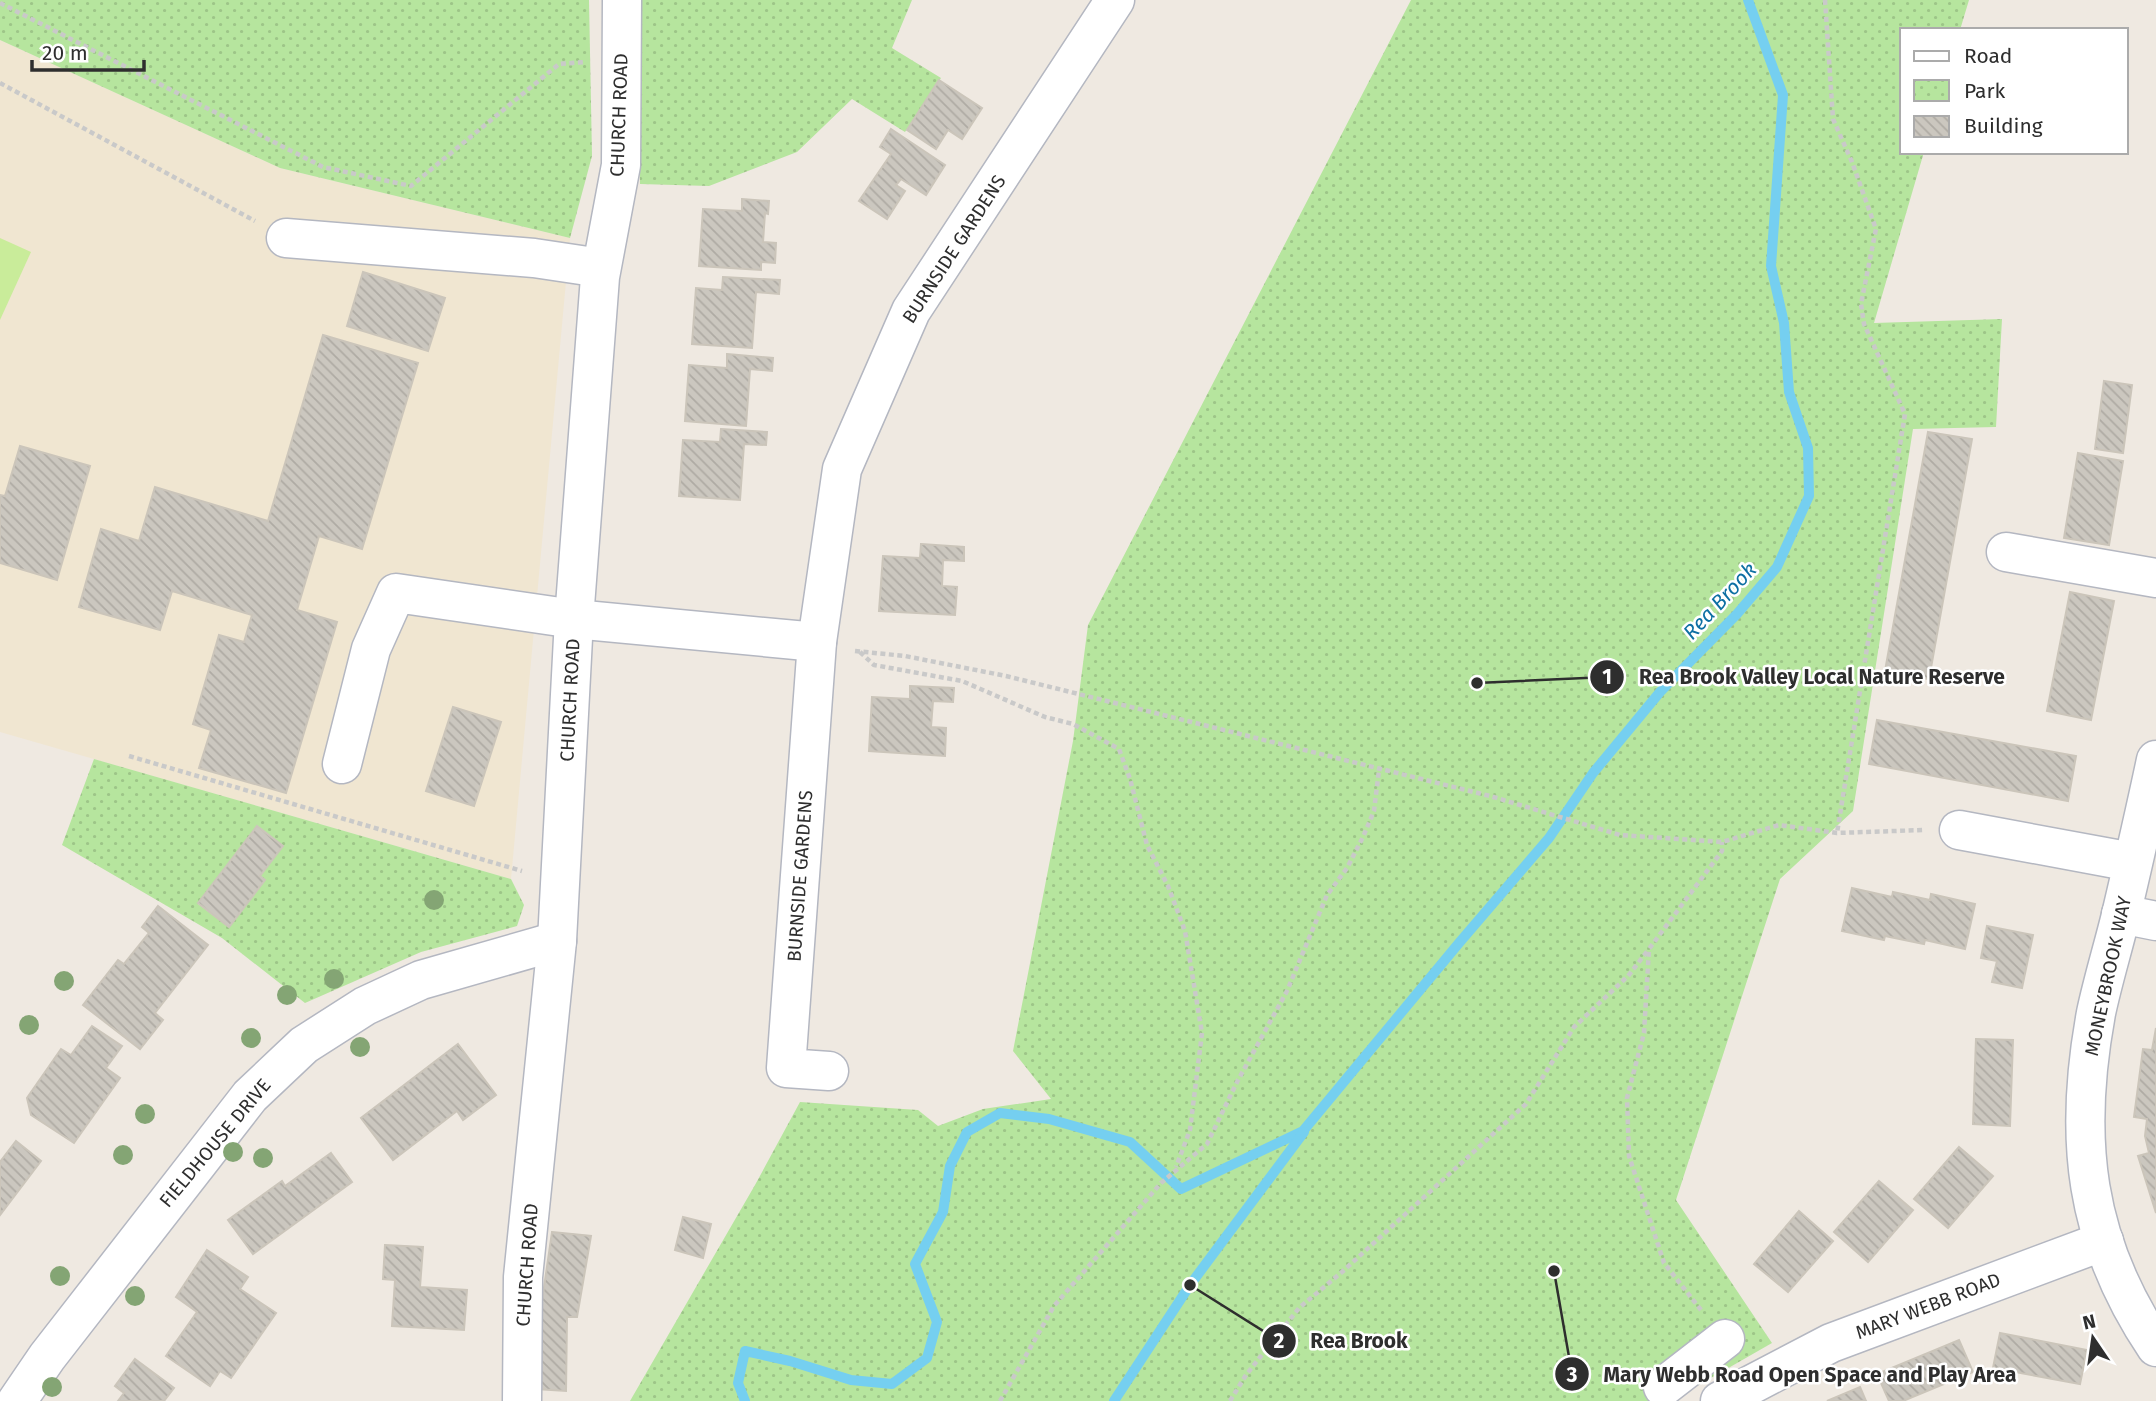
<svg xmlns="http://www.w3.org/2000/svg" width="2156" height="1401" viewBox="0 0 2156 1401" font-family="'Fira Sans',sans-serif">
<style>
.education{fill:#f0e6d1}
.park{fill:url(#park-dots);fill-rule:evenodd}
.pitch{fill:#c9ec9a}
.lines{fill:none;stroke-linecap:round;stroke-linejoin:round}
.stream{stroke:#75cff0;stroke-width:10}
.building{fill:url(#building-back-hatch);stroke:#cbc5ba;stroke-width:2}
.minor-casing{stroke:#b4b7c1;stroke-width:41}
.path{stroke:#c9c9c9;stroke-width:4.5;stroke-dasharray:5 3.5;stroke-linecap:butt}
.minor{stroke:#fff;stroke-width:38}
.tree{fill:#84a574}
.labels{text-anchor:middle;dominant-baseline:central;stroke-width:5;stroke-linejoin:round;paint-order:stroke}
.street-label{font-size:19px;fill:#2e2e2e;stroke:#fff}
.water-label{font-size:21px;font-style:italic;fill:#0d6fa3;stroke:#fff}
.leader{fill:none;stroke:#2e2e2e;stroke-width:2.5}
.callout-dot{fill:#2e2e2e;stroke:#fff;stroke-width:2.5}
.mark-label{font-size:21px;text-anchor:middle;font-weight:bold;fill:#fff}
.callout-label{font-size:21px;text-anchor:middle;font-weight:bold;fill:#2e2e2e;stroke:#fff;stroke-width:5;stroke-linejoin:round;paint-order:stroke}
</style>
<defs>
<pattern id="park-dots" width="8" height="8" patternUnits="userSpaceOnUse" patternTransform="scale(1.75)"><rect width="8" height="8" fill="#b6e59e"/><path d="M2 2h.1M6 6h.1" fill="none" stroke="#9dc588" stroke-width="1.8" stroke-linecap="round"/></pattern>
<pattern id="building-back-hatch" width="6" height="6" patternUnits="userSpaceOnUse" patternTransform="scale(1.75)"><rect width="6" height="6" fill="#cbc7bf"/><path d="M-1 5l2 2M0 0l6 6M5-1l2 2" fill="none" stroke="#afaba4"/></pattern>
</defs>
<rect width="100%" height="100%" fill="#efe9e1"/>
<polygon class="education" points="0,40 280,168 570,238 511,879 0,732"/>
<g class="park">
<polygon points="0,0 589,0 592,156 570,238 280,168 0,40"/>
<polygon points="638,0 912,0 892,48 941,78 905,132 852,99 797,152 709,186 640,184"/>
<polygon points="1411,0 1969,0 1960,30 1902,30 1902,152 1924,152 1874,323 2002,319 1996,427 1913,429 1853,811 1780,879 1676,1200 1772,1343 1690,1390 1675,1401 630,1401 755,1185 800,1102 918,1110 938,1126 983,1109 1051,1099 1013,1051 1073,741 1088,625"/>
<path d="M94 759 511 879 524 905 517 926 421 952 305 1003 222 938 62 845ZM257 826 283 846 260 876 265 880 229 927 198 904Z"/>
</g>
<polygon class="pitch" points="0,238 31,252 0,320"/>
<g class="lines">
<g class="stream">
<polyline points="745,1401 738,1383 745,1351 790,1361 851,1380 892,1384 927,1358 937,1322 915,1264 943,1212 950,1166 967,1132 1000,1113 1049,1119 1130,1142 1181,1189 1303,1131 1459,943 1549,838 1593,773 1660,692 1737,614 1777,567 1809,496 1808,448 1789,392 1784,323 1771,266 1783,95 1748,0"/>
<polyline points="1114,1401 1190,1285 1304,1132"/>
</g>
</g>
<g class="building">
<polygon points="939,80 982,108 962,139 948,130 936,149 907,130"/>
<polygon points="891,129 945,165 926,195 901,179 896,185 905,191 887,219 859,201 891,154 880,147"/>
<polygon points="742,199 769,201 768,214 765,213 763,242 776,243 775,263 761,262 761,270 699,266 703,209 742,211"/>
<polygon points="363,272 445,298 428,351 347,326"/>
<polygon points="723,277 780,280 779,294 756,292 752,348 692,344 696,288 722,290"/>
<polygon points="323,335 418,363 362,549 319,536 297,610 337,622 286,793 199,768 211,730 193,724 219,635 244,642 252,615 172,591 160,630 79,607 101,529 139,541 155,487 268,521"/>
<polygon points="727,354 773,358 772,371 750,369 746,426 685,421 689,365 727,368"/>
<polygon points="2104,381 2132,385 2123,453 2095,449"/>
<polygon points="721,429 767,432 766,445 744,444 740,500 679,496 683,440 720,442"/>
<polygon points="1928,432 1972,439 1929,679 1885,671"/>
<polygon points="20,446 90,466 57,580 0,563 0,495 5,496"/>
<polygon points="2078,453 2123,461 2109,545 2064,538"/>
<polygon points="921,544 964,547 964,561 943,560 942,586 957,587 955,615 879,611 883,556 920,558"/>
<polygon points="2070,592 2114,601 2091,720 2047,711"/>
<polygon points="910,686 954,688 953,702 933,701 931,727 946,728 945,756 869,751 872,697 910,699"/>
<polygon points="453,707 501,722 474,806 426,791"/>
<polygon points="1877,720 2076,756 2068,801 1869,764"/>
<polygon points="257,826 283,846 260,876 265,880 229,927 198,903"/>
<polygon points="1852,888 1892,897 1893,892 1930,900 1931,894 1975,904 1965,949 1925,940 1924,944 1885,936 1884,940 1842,931"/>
<polygon points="158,906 208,945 155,1013 163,1020 140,1049 83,1005 118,960 124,964 149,933 142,927"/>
<polygon points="1987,926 2033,935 2022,988 1992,982 1997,961 1981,958"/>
<polygon points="92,1026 122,1046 106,1068 120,1078 74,1143 31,1115 27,1098 61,1049 71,1055"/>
<polygon points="2156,1028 2156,1213 2138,1156 2149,1153 2145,1136 2147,1119 2134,1117 2143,1049 2152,1050"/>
<polygon points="1976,1039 2013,1040 2010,1126 1973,1124"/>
<polygon points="458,1044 496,1095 463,1120 457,1111 393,1160 361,1118"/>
<polygon points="16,1141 41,1161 0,1215 0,1162"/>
<polygon points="1959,1147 1993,1176 1948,1228 1914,1199"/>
<polygon points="331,1153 352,1182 253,1254 228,1220 282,1181 285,1186"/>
<polygon points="1879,1181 1913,1210 1868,1262 1834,1232"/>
<polygon points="1799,1211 1833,1241 1788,1292 1754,1264"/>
<polygon points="683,1217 711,1224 703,1258 675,1250"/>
<polygon points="552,1232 591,1236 577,1317 567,1317 566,1391 536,1389 540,1315"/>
<polygon points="385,1245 423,1247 420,1287 467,1290 464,1330 392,1326 395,1280 383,1279"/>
<polygon points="207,1250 248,1277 240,1289 276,1313 231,1378 220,1371 210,1386 166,1356 197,1312 176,1297"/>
<polygon points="2000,1333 2087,1350 2080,1384 1993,1368"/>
<polygon points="1959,1340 1973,1372 1903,1401 1889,1401 1877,1374"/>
<polygon points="135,1359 174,1388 164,1401 118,1401 124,1393 115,1386"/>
<polygon points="1860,1387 1866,1401 1827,1401"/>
</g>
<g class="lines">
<defs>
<g id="minor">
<polyline points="286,238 534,258 601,268"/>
<polyline points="2006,552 2156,578"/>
<path d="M2156 760C2145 812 2133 864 2121 915 2113 948 2103 980 2096 1013 2073 1138 2084 1240 2156 1347"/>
<polyline points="342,764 371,649 396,593 574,619 817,642"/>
<polyline points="1959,830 2132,862"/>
<polyline points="2121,914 2156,921"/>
<polyline points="829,1071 786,1068 817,642 842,469 911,311 1115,0"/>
<polyline points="1663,1387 1725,1339"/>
<polyline points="17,1401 47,1357 250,1096 304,1045 365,1006 421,980 557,941"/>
<polyline points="522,1401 523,1277 557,941 574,619 600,277 621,165 622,0"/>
<polyline points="1720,1401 1831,1343 2104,1241"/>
</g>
</defs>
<use href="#minor" class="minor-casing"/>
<g class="path">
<polyline points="1825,0 1833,119 1852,162 1876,229 1861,304 1864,324 1905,414 1837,833"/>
<polyline points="0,3 323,167 411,186 559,64 586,62"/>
<polyline points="0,83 255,221"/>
<polyline points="855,651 905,656 1006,676 1490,796 1620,835 1722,842 1779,825 1837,833 1923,830"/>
<polyline points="860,652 874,665 962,681 1045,717 1073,724 1119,749 1130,779 1147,845 1168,886 1185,931 1202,1033 1190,1130 1176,1167"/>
<polyline points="129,756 522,871"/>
<polyline points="1701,1310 1664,1263 1629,1156 1627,1098 1644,1033 1649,949 1722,851 1722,842"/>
<polyline points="1000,1401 1054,1306 1161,1183 1207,1144 1237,1082 1287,991 1327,895 1347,868 1363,837 1374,811 1379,770"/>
<polyline points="1230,1401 1246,1375 1299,1308 1342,1272 1526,1104 1574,1027 1628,976 1649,949"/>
</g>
<use href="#minor" class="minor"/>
</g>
<g class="tree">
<circle cx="434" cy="900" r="10"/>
<circle cx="334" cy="979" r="10"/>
<circle cx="64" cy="981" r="10"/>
<circle cx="287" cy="995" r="10"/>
<circle cx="29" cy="1025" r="10"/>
<circle cx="251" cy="1038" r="10"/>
<circle cx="360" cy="1047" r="10"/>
<circle cx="145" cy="1114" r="10"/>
<circle cx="233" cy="1152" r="10"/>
<circle cx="123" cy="1155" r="10"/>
<circle cx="263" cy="1158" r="10"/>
<circle cx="60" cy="1276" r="10"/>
<circle cx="135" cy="1296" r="10"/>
<circle cx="52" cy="1387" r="10"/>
</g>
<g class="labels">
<g class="street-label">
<text transform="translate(619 115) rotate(-88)">CHURCH ROAD</text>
<text transform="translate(954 249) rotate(-57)">BURNSIDE GARDENS</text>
<text transform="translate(570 700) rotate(-87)">CHURCH ROAD</text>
<text transform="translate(800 876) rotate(-86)">BURNSIDE GARDENS</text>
<text transform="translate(2108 976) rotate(-78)">MONEYBROOK WAY</text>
<text transform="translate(215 1143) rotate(-50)">FIELDHOUSE DRIVE</text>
<text transform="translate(527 1265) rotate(-86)">CHURCH ROAD</text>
<text transform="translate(1928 1306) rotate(-21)">MARY WEBB ROAD</text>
</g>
<g class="water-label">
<text transform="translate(1720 601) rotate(-47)">Rea Brook</text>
</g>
</g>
<path class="leader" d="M1477 683L1607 677M1190 1285L1279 1341M1554 1271L1572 1374"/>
<g class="callout-dot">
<circle cx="1477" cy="683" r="7"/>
<circle cx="1190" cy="1285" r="7"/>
<circle cx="1554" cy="1271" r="7"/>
<circle cx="1607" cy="677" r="18"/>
<circle cx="1279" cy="1341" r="18"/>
<circle cx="1572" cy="1374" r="18"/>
</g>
<g class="mark-label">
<text x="1607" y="684">1</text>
<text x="1279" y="1348">2</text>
<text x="1572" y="1382">3</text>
</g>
<g class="callout-label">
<text x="1822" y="684">Rea Brook Valley Local Nature Reserve</text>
<text x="1359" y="1348">Rea Brook</text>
<text x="1810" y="1382">Mary Webb Road Open Space and Play Area</text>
</g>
<rect x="1900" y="28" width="228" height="126" fill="#ffffff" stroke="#ababab" stroke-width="2"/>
<rect x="1914" y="51" width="35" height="10" fill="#ffffff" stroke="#ababab" stroke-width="2"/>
<text x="1964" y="63" font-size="21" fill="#2e2e2e">Road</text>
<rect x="1914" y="80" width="35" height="21" fill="url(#park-dots)" stroke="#ababab" stroke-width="2"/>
<text x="1964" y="98" font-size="21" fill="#2e2e2e">Park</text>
<rect x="1914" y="116" width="35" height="21" fill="url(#building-back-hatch)" stroke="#ababab" stroke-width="2"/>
<text x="1964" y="133" font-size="21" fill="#2e2e2e">Building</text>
<g transform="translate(2093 1338) rotate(347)" stroke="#ffffff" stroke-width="5" paint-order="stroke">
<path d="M0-5L12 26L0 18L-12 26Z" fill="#2e2e2e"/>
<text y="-10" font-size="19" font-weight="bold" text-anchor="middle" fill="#2e2e2e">N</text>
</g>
<path d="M32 60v10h112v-10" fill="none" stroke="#2e2e2e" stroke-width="3.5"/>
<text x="42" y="60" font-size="21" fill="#2e2e2e" stroke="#ffffff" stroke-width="5" paint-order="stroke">20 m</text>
</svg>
